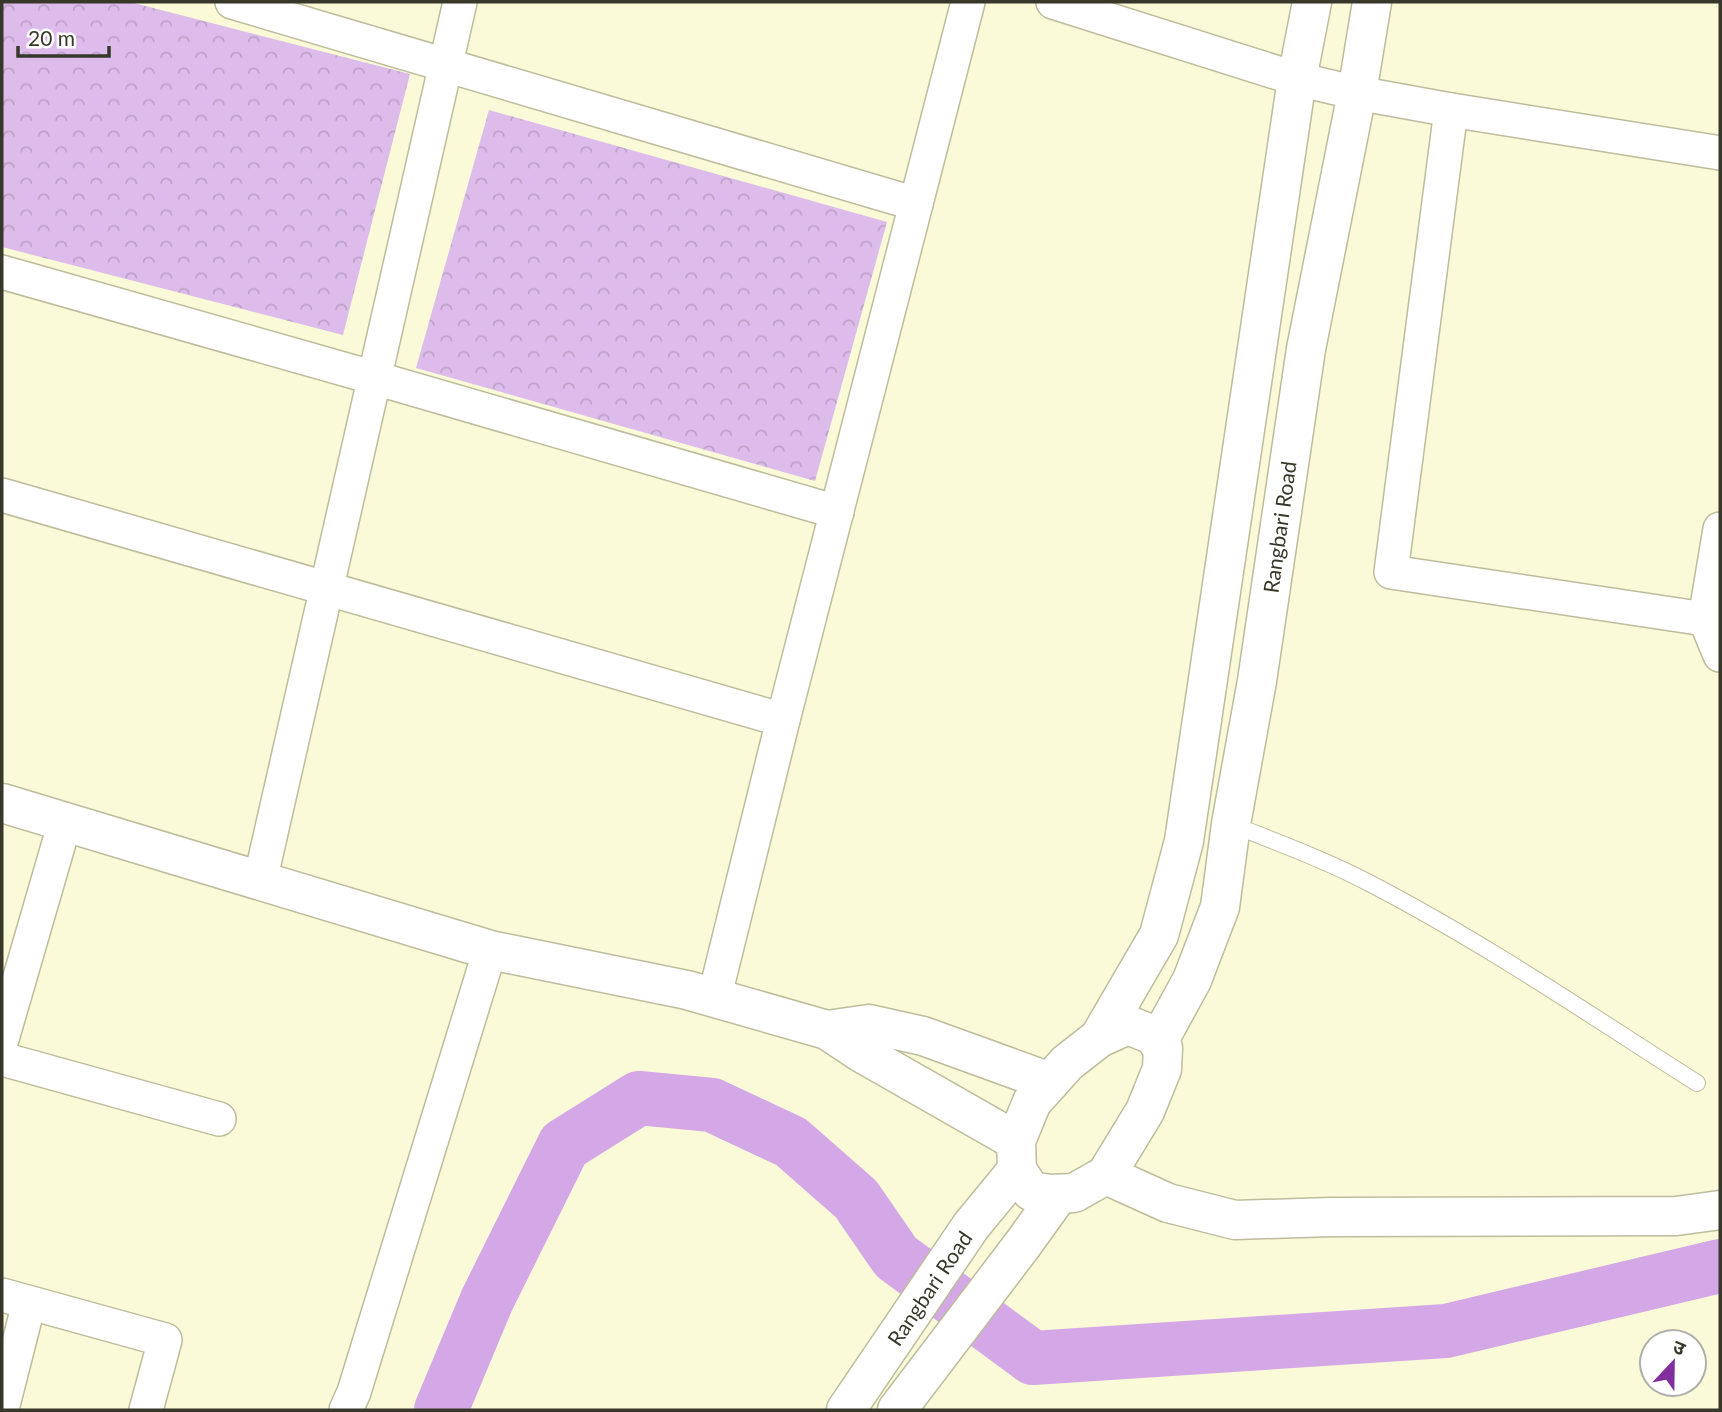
<svg xmlns="http://www.w3.org/2000/svg" width="1722" height="1412" viewBox="0 0 1722 1412" font-family="Lato,'Noto Sans Devanagari',sans-serif">
<style>
.park{fill:url(#park-crowns)}
.lines{fill:none;stroke-linecap:round;stroke-linejoin:round}
.river{stroke:#d4a7e7;stroke-width:54}
.service-casing{stroke:#bdbc9c;stroke-width:18}
.minor-casing{stroke:#bdbc9c;stroke-width:36}
.tertiary-casing{stroke:#bdbc9c;stroke-width:41}
.service{stroke:#fff;stroke-width:16}
.minor{stroke:#fff;stroke-width:33}
.tertiary{stroke:#fff;stroke-width:38}
.labels{text-anchor:middle;dominant-baseline:central;stroke-width:7;stroke-linejoin:round;paint-order:stroke}
.street-label{font-size:21px;fill:#37372a;stroke:#fff}
</style>
<defs>
<pattern id="park-crowns" width="20" height="18" patternUnits="userSpaceOnUse" patternTransform="scale(1.75)"><rect width="20" height="18" fill="#ddbceb"/><path d="M2 6a3 3 0 1 1 6 0M12 15a3 3 0 1 1 6 0" fill="none" stroke="#bea2ca"/></pattern>
</defs>
<rect width="100%" height="100%" fill="#faf9d8"/>
<g class="park">
<polygon points="2,2 130,2 410,74 343,335 2,247"/>
<polygon points="489,110 887,222 815,481 416,368"/>
</g>
<g class="lines">
<polyline class="river" points="441,1410 487,1300 564,1145 639,1098 712,1105 791,1142 856,1199 896,1257 1033,1358 1446,1331 1720,1266"/>
<defs>
<path id="service" d="M1231 824C1279 843 1328 861 1373 885 1486 944 1590 1015 1697 1083"/>
<g id="minor">
<polyline points="232,2 916,204"/>
<polyline points="1053,2 1297,79 1357,93 1451,110 1720,153"/>
<polyline points="1451,110 1391,572 1705,619"/>
<polyline points="2,272 375,378 837,512"/>
<polyline points="2,495 783,720"/>
<polyline points="1720,529 1705,619 1720,655"/>
<polyline points="260,881 460,2"/>
<polyline points="714,999 783,720 968,2"/>
<polyline points="2,1039 65,822"/>
<polyline points="2,1059 219,1119"/>
<polyline points="2,1295 165,1340 146,1410"/>
<polyline points="2,1409 29,1303"/>
<polyline points="346,1410 354,1392 490,950"/>
</g>
<g id="tertiary">
<polyline points="2,803 490,950 687,990 827,1030 860,1052 1016,1141"/>
<polygon points="1128,1025 1153,1035 1163,1048 1162,1069 1145,1111 1106,1175 1074,1193 1050,1194 1031,1191 1017,1170 1016,1141 1032,1102 1067,1063 1099,1038"/>
<polyline points="827,1030 869,1024 923,1036 1050,1082"/>
<polyline points="1099,1038 1159,935 1184,841 1297,79 1312,2"/>
<polyline points="1158,1042 1192,980 1220,907 1231,824 1257,681 1306,349 1357,93 1372,2"/>
<polyline points="1106,1175 1168,1203 1235,1220 1331,1217 1676,1216 1720,1210"/>
<polyline points="846,1410 971,1226 1017,1170"/>
<polyline points="897,1410 1023,1244 1059,1194"/>
</g>
</defs>
<use href="#service" class="service-casing"/>
<use href="#minor" class="minor-casing"/>
<use href="#tertiary" class="tertiary-casing"/>
<use href="#service" class="service"/>
<use href="#minor" class="minor"/>
<use href="#tertiary" class="tertiary"/>
</g>
<g class="labels">
<g class="street-label">
<text transform="translate(1279 527) rotate(-82)">Rangbari Road</text>
<text transform="translate(929 1288) rotate(-56)">Rangbari Road</text>
</g>
</g>
<rect width="1722" height="1412" fill="none" stroke="#37372a" stroke-width="7"/>
<g transform="translate(1673 1363) rotate(22)"><circle r="33" fill="#ffffff" stroke="#afafaa" stroke-width="2"/>
<path d="M0-5L12 26L0 18L-12 26Z" fill="#812f9e"/>
<text y="-10" font-size="19" font-weight="bold" text-anchor="middle" fill="#37372a">उ</text>
</g>
<path d="M18 46v10h91v-10" fill="none" stroke="#37372a" stroke-width="3.5"/>
<text x="28" y="46" font-size="21" fill="#37372a" stroke="#ffffff" stroke-width="5" paint-order="stroke">20 m</text>
</svg>
